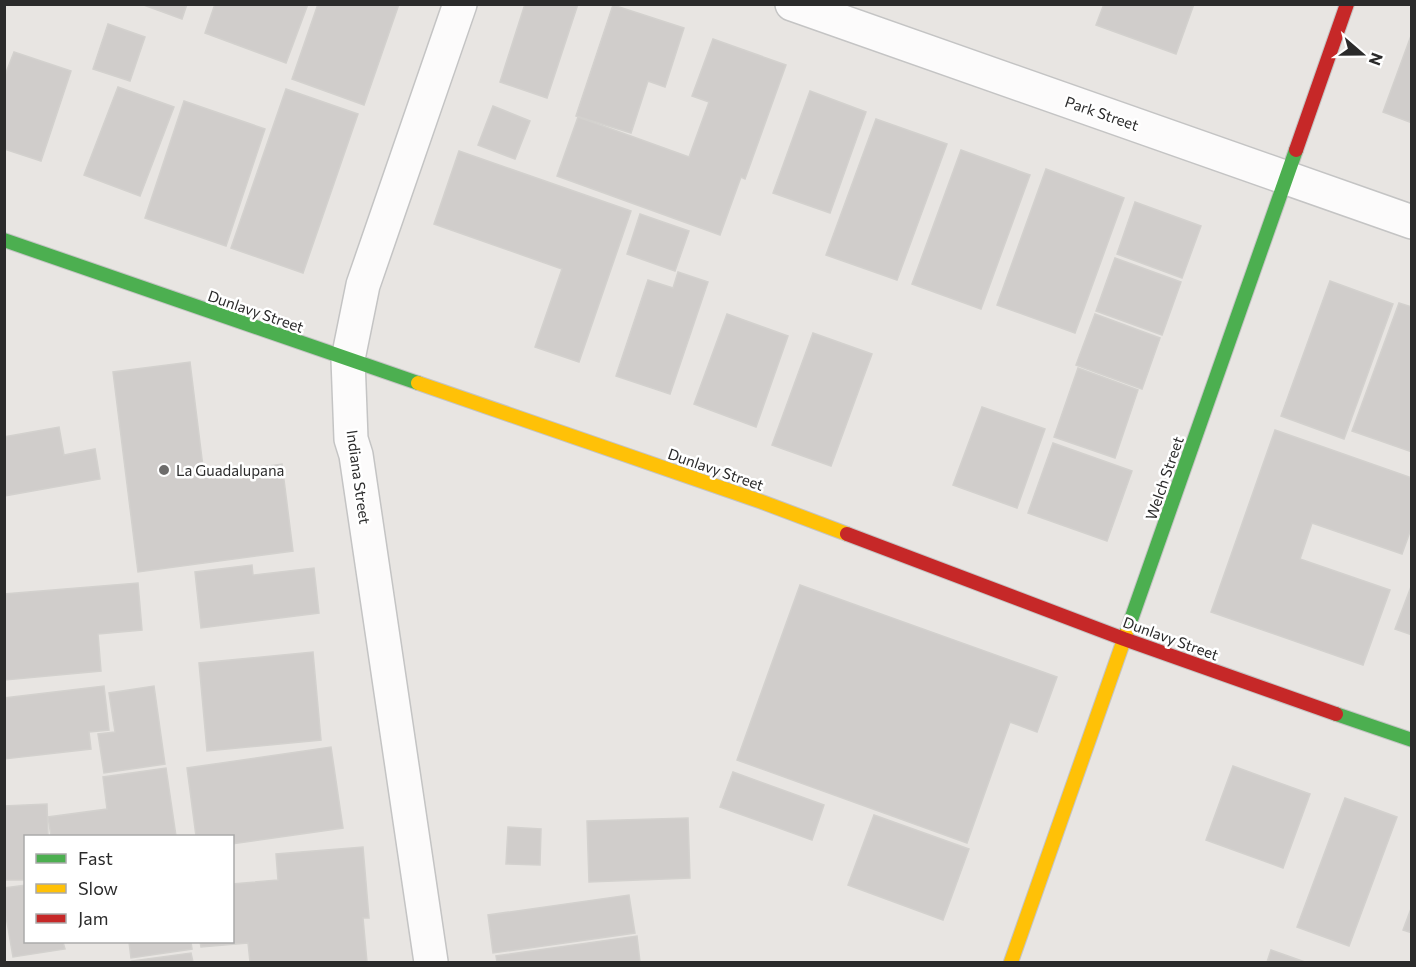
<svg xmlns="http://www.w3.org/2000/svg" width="1416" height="967" viewBox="0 0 1416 967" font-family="Commissioner,sans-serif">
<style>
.building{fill:#d0cdcb;stroke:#d3d1ce;stroke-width:1.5}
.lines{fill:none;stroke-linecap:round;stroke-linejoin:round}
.street-casing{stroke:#c4c4c4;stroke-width:36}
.fast-casing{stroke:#c4c4c4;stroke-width:16}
.slow-casing{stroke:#c4c4c4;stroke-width:16}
.jam-casing{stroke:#c4c4c4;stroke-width:16}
.street{stroke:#fcfbfb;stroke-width:33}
.fast{stroke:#4caf50;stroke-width:14}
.slow{stroke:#ffc107;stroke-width:14}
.jam{stroke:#c62828;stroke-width:14}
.poi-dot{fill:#6d6c6b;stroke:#fff;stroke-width:2}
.labels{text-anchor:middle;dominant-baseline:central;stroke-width:5;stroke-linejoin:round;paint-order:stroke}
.street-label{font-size:15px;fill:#2b2b2b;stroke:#fff}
.poi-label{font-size:15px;fill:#2b2b2b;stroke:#fff;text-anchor:start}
</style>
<rect width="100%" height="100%" fill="#e8e5e2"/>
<g class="building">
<polygon points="141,4 187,4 182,19"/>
<polygon points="215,4 308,4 286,63 205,33"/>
<polygon points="318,4 399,4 364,105 292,79"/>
<polygon points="525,4 578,4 547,98 500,82"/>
<polygon points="1104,4 1194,4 1176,54 1096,25"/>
<polygon points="613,5 684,28 665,87 648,81 631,133 576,116"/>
<polygon points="108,24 145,37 130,81 93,69"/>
<polygon points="1412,33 1412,123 1383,112"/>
<polygon points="713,39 786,65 745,179 741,177 720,235 557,176 578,117 689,157 709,102 692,96"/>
<polygon points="14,52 71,71 41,161 4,149 4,78"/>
<polygon points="118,87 174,107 140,196 84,175"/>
<polygon points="286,89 358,114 303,273 231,248"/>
<polygon points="810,91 866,112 830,213 773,193"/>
<polygon points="184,101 265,129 226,246 145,218"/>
<polygon points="493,106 530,121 515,159 478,145"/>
<polygon points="876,119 947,144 897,280 826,255"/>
<polygon points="961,150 1030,175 981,309 912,284"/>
<polygon points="459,151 631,211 579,362 535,347 562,269 434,224"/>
<polygon points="1046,169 1124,198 1075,333 997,305"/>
<polygon points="1135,202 1201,226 1182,278 1117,254"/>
<polygon points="640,214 689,231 675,271 627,254"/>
<polygon points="1115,258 1181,282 1162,335 1096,311"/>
<polygon points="678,272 708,282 670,394 616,376 648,280 673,288"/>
<polygon points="1330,281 1393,304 1344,439 1281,416"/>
<polygon points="1399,303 1412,307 1412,452 1352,431"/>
<polygon points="727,314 788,336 756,427 694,404"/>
<polygon points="1095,314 1160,338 1142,389 1076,365"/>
<polygon points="813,333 872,354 831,466 772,445"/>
<polygon points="190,362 204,475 282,464 293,551 138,572 113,372"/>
<polygon points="1078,368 1138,390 1115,458 1054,437"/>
<polygon points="982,407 1045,429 1017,508 953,485"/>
<polygon points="59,427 64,455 95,449 100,479 4,496 4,437"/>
<polygon points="1275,430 1412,478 1412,526 1402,554 1312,523 1300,559 1390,590 1363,665 1211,612"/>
<polygon points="1053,443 1132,471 1107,541 1028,513"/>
<polygon points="252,565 253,575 314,568 319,613 201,628 195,572"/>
<polygon points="138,583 142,630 98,634 101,671 5,680 4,594"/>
<polygon points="1412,584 1412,635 1395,629"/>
<polygon points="800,585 1057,677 1037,732 1010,722 967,843 737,760"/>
<polygon points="313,652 321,740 207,751 199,663"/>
<polygon points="104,686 109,730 89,732 91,749 4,759 4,698"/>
<polygon points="154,686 165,764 104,773 98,734 115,732 109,693"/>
<polygon points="331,747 343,828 232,844 232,836 196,836 187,768"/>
<polygon points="1233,766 1310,794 1283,868 1206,840"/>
<polygon points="166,768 176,836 51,836 48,817 107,809 103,777"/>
<polygon points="733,772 824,805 812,840 720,807"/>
<polygon points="1345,798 1397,817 1349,946 1297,927"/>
<polygon points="47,804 48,836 26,836 26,880 4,880 4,806"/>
<polygon points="874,815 969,849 943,920 848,885"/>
<polygon points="688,818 690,878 589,882 587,821"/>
<polygon points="508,827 541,829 540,865 506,864"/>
<polygon points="363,847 369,918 363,918 367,962 250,962 248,943 201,947 200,942 232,942 232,884 278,880 276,854"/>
<polygon points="26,885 26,942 63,942 65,949 13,957 4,905 4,888"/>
<polygon points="629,895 635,933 493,953 488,915"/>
<polygon points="1412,906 1412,933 1403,930"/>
<polygon points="637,936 640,962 497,962 496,956"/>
<polygon points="129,942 191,942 192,949 131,958"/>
<polygon points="1271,950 1305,962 1267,962"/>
<polygon points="191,953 193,962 133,962 132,961"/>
</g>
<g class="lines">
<defs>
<g id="street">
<polyline points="792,4 1412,222"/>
<polyline points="431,962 356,455 351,439 348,359 363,285 460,4"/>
</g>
<g id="fast">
<polyline points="4,240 418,383"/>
<polyline points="1126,634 1296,150"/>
<polyline points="1336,714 1412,740"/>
</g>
<g id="slow">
<polyline points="418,383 762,502 847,534"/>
<polyline points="1011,962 1126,634"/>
</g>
<g id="jam">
<polyline points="1296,150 1347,4"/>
<polyline points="847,534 1124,639 1336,714"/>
</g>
</defs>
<use href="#street" class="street-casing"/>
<use href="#fast" class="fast-casing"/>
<use href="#slow" class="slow-casing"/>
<use href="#jam" class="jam-casing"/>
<use href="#street" class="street"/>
<use href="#fast" class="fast"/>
<use href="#slow" class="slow"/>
<use href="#jam" class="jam"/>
</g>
<circle class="poi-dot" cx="164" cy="470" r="6"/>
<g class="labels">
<g class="street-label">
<text transform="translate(1102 113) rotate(19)">Park Street</text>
<text transform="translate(256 311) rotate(19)">Dunlavy Street</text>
<text transform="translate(716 469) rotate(19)">Dunlavy Street</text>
<text transform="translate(359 477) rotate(82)">Indiana Street</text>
<text transform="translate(1164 478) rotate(-71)">Welch Street</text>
<text transform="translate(1171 638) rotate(20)">Dunlavy Street</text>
</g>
<g class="poi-label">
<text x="176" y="470">La Guadalupana</text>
</g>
</g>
<rect width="1416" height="967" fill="none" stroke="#2b2b2b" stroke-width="12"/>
<rect x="24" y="835" width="210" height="108" fill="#ffffff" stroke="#aaaaaa" stroke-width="1.5"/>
<rect x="36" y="854" width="30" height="9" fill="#4caf50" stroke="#aaaaaa" stroke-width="1.5"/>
<text x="78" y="865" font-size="18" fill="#2b2b2b">Fast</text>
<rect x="36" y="884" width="30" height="9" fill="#ffc107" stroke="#aaaaaa" stroke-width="1.5"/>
<text x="78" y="895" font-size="18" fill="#2b2b2b">Slow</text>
<rect x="36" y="914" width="30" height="9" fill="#c62828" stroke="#aaaaaa" stroke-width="1.5"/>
<text x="78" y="925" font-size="18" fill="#2b2b2b">Jam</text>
<g transform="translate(1362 54) rotate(110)" stroke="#ffffff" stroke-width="4.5" paint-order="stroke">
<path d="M0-4.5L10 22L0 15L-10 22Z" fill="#2b2b2b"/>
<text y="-9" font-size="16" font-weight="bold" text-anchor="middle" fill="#2b2b2b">N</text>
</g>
</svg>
